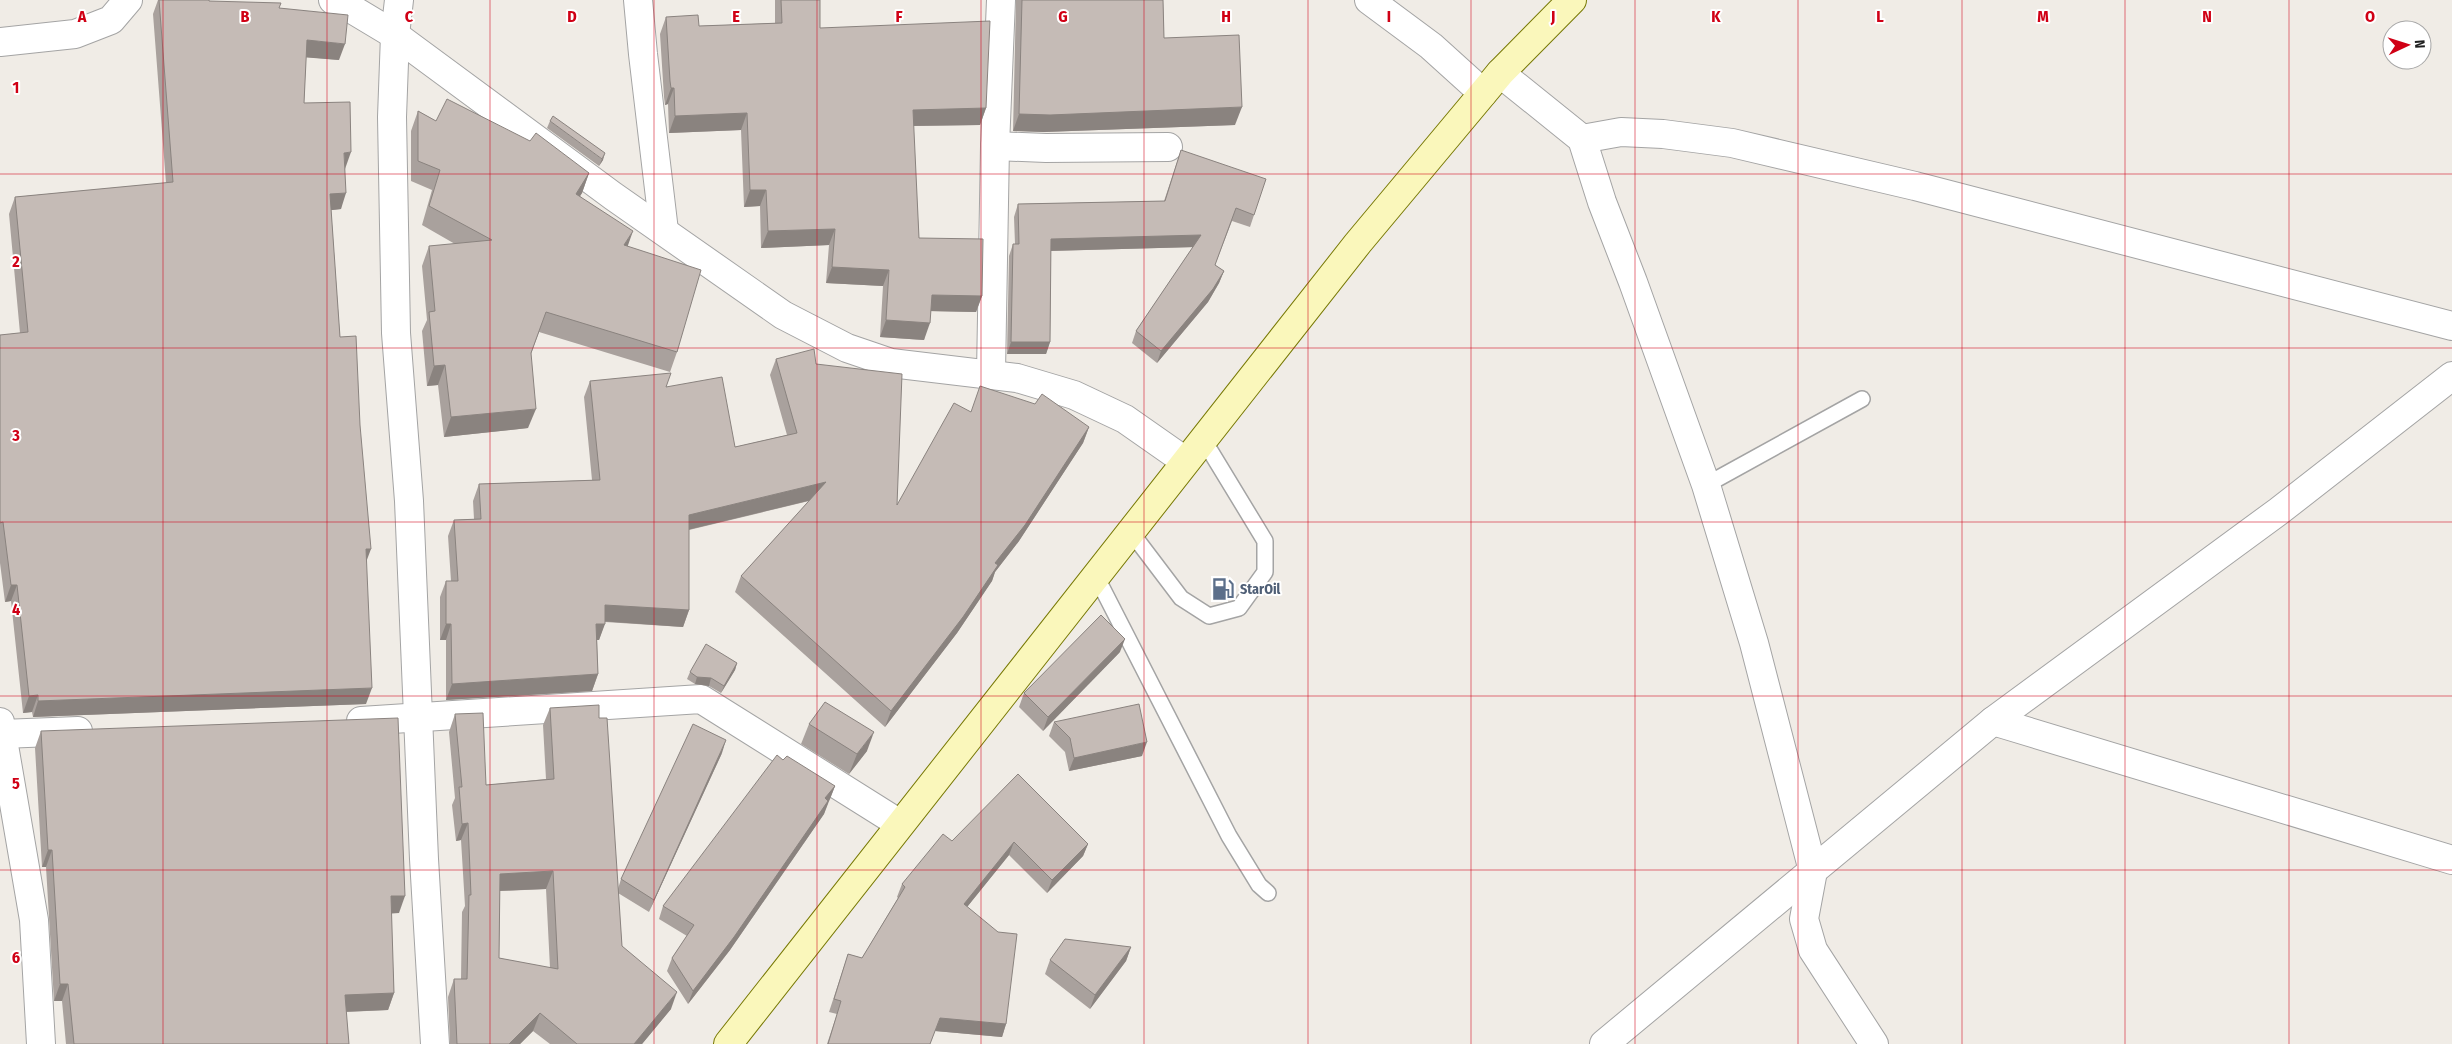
<svg xmlns="http://www.w3.org/2000/svg" width="2452" height="1044" viewBox="0 0 2452 1044" font-family="'Fira Sans Condensed',sans-serif">
<style>
.lines{fill:none;stroke-linecap:round;stroke-linejoin:round}
.lane-casing{stroke:#a4a4a4;stroke-width:18}
.street-casing{stroke:#a4a4a4;stroke-width:30}
.secondary-casing{stroke:#787905;stroke-width:30}
.lane{stroke:#fff;stroke-width:15}
.street{stroke:#fff;stroke-width:28}
.secondary{stroke:#faf7bb;stroke-width:28}
.wall{fill:#a9a19d;fill-rule:evenodd}
.shaded-wall{fill:#8a837f}
.building{fill:#c5bbb6;stroke:#8a837f;fill-rule:evenodd}
.grid{fill:none;stroke:#d00015;stroke-width:1;stroke-opacity:0.55}
.labels{text-anchor:middle;dominant-baseline:central;stroke-width:4;stroke-linejoin:round;paint-order:stroke}
.service-label{font-size:14px;font-weight:bold;fill:#4e5e75;stroke:#fff;text-anchor:start}
.grid-label{font-size:16px;text-anchor:middle;font-weight:bold;fill:#d00015;stroke:#fff;stroke-width:4;stroke-linejoin:round;paint-order:stroke}
</style>
<rect width="100%" height="100%" fill="#f0ece6"/>
<g class="lines">
<defs>
<g id="lane">
<polyline points="1706,485 1862,399"/>
<polyline points="1131,532 1181,598 1209,616 1239,608 1265,572 1265,541 1203,439"/>
<polyline points="1096,576 1229,836 1259,885 1268,893"/>
</g>
<g id="street">
<polyline points="333,0 350,8 395,35 613,196 783,315 847,348 891,363 1017,378 1074,395 1125,419 1185,461"/>
<polyline points="399,0 395,35 392,117 396,333 409,501 424,859 435,1044"/>
<polyline points="638,0 643,54 664,231"/>
<polyline points="1369,0 1431,46 1483,93"/>
<polyline points="0,42 75,34 111,20 128,0"/>
<polyline points="1500,73 1582,139 1602,202 1633,282 1706,485 1754,643 1813,871 1804,919 1813,950 1874,1044"/>
<polyline points="1582,139 1621,132 1663,134 1732,143 1915,186 2452,326"/>
<polyline points="995,146 1046,148 1168,147"/>
<polyline points="991,373 995,146 1001,0"/>
<polyline points="361,721 701,699 900,824"/>
<polyline points="1993,721 2452,860"/>
<polyline points="0,722 34,920 41,1044"/>
<polyline points="2,734 78,731"/>
<polyline points="1604,1044 1993,721 2279,511 2452,376"/>
</g>
<polyline id="secondary" points="728,1044 1358,243 1500,73 1572,0"/>
</defs>
<use href="#lane" class="lane-casing"/>
<use href="#street" class="street-casing"/>
<use href="#secondary" class="secondary-casing"/>
<use href="#lane" class="lane"/>
<use href="#street" class="street"/>
<use href="#secondary" class="secondary"/>
</g>
<g class="wall">
<polygon points="158,0 209,0 209,1 279,8 339,60 306,57 304,103 345,169 341,209 331,210 340,337 366,561 366,704 33,717 32,712 23,713 11,601 5,602 0,563 0,335 20,333 9,214 15,197 166,183 153,14"/>
<polygon points="775,0 820,0 820,28 986,108 980,125 913,126 919,238 982,296 976,312 931,311 924,340 880,337 883,286 826,283 829,245 761,248 760,206 744,207 741,130 669,133 668,104 665,105 664,97 660,34 666,17 699,26 775,23"/>
<polygon points="1016,0 1163,0 1164,38 1235,125 1044,132 1013,131"/>
<polygon points="418,111 436,121 589,173 582,193 580,196 628,246 677,352 670,372 539,332 531,354 528,428 444,437 438,385 427,386 422,331 427,320 422,266 429,246 455,244 422,225 432,190 411,181 411,131"/>
<polygon points="550,121 603,160 599,166 547,128"/>
<polygon points="1181,150 1254,215 1250,227 1232,221 1215,265 1224,271 1219,283 1208,302 1157,363 1132,343 1136,331 1193,247 1051,251 1050,342 1046,354 1007,354 1009,256 1013,244 1015,244 1014,217 1018,204 1164,201"/>
<polygon points="776,359 816,364 897,505 971,412 1089,427 1083,443 1019,541 995,572 992,581 957,633 885,727 735,592 741,576 809,501 689,530 689,610 683,627 605,622 599,640 597,640 598,674 592,691 446,700 446,640 440,640 440,597 446,581 451,581 448,536 454,520 474,519 473,501 479,484 592,480 584,397 590,381 666,387 735,447 787,435 770,375"/>
<polygon points="1120,652 1043,731 1019,707 1024,693"/>
<polygon points="737,663 735,670 721,693 709,686 695,684 687,679 690,672"/>
<path d="M550 708 599 718 618 889 621 879 722 753 649 912 618 893 622 946 671 1009 642 1044H550L533 1031 520 1044H450L448 997 454 979H461L462 912 465 906 461 840 456 841 452 805 455 798 449 732 455 714 486 785 546 779 543 725ZM546 889 550 968 499 958 500 891Z"/>
<polygon points="1054,722 1142,756 1069,771 1065,752 1049,736"/>
<polygon points="809,724 867,751 849,774 801,744"/>
<polygon points="41,731 399,913 391,913 394,993 388,1010 346,1012 349,1044 66,1044 62,1001 54,1001 46,867 42,867 35,748"/>
<polygon points="783,760 835,786 830,799 828,802 824,814 730,950 688,1004 667,971 672,958 687,936 659,919 663,906"/>
<polygon points="952,841 1088,844 1083,856 1047,893 1009,855 967,907 1006,1024 1002,1037 935,1031 930,1044 827,1044 837,1014 829,1012 848,954 862,958 898,898 897,897 902,884"/>
<polygon points="1131,947 1126,961 1090,1009 1045,974 1050,960"/>
</g>
<g class="shaded-wall">
<polygon points="307,40 345,44 339,60 301,57"/>
<polygon points="671,88 674,88 668,104 665,105"/>
<polygon points="1242,107 1235,125 1044,132 1013,131 1019,114"/>
<polygon points="986,108 980,125 907,126 913,110"/>
<polygon points="747,113 741,130 669,133 675,116"/>
<polygon points="351,152 345,169 344,153"/>
<polygon points="605,153 603,160 599,166 602,159"/>
<polygon points="589,173 582,193 569,213 576,194"/>
<polygon points="750,190 766,190 760,206 744,207"/>
<polygon points="346,193 341,209 324,211 330,194"/>
<polygon points="835,229 829,245 761,248 768,231"/>
<polygon points="633,231 626,251 624,245"/>
<polygon points="1201,235 1197,247 1046,251 1051,239"/>
<polygon points="832,267 889,270 883,286 826,283"/>
<polygon points="1224,271 1219,283 1208,302 1157,363 1161,351"/>
<polygon points="932,295 982,296 976,312 926,311"/>
<polygon points="886,320 930,323 924,340 880,337"/>
<polygon points="1011,342 1050,342 1046,354 1007,354"/>
<polygon points="445,365 438,385 427,386 434,366"/>
<polygon points="536,409 528,428 444,437 451,417"/>
<polygon points="1089,427 1083,443 1019,541 995,572 992,581 957,633 885,727 891,711 995,563"/>
<polygon points="826,482 820,498 683,531 689,515"/>
<polygon points="366,549 371,549 365,565"/>
<polygon points="11,585 17,585 11,601 5,602"/>
<polygon points="605,605 689,610 683,627 599,621"/>
<polygon points="446,624 451,624 446,640 440,640"/>
<polygon points="596,624 605,624 599,640 590,640"/>
<polygon points="1125,639 1120,652 1043,731 1048,717"/>
<polygon points="737,663 735,670 721,693 724,686"/>
<polygon points="598,674 592,691 446,700 452,684"/>
<polygon points="697,677 711,678 709,686 695,684"/>
<polygon points="372,688 366,704 33,717 38,701"/>
<polygon points="38,695 32,712 23,713 29,696"/>
<polygon points="874,732 867,751 849,774 857,754"/>
<polygon points="726,740 722,753 649,912 654,900"/>
<polygon points="1147,742 1142,756 1069,771 1074,758"/>
<polygon points="835,786 824,814 730,950 688,1004 693,991 825,798"/>
<polygon points="468,823 461,840 456,841 462,824"/>
<polygon points="1014,842 1009,855 959,917 964,904"/>
<polygon points="1088,844 1083,856 1047,893 1052,880"/>
<polygon points="48,850 52,850 46,867 42,867"/>
<polygon points="553,871 546,889 494,891 500,874"/>
<polygon points="391,896 405,896 399,913 385,914"/>
<polygon points="1131,947 1126,961 1090,1009 1095,995"/>
<polygon points="60,984 68,984 62,1001 54,1001"/>
<polygon points="677,992 671,1009 642,1044 634,1044"/>
<polygon points="394,993 388,1010 339,1012 345,995"/>
<polygon points="540,1013 533,1031 520,1044 509,1044"/>
<polygon points="940,1018 1006,1024 1002,1037 935,1031"/>
</g>
<g class="building">
<polygon points="159,0 209,0 209,1 281,3 279,8 348,15 345,44 307,40 304,103 350,102 351,152 344,153 346,193 330,194 340,337 356,336 360,425 371,549 366,549 372,688 38,701 38,695 29,696 17,585 11,585 3,522 0,523 0,335 28,332 15,197 173,182"/>
<polygon points="781,0 820,0 820,28 990,21 986,108 913,110 919,238 983,239 982,296 932,295 930,323 886,320 889,270 832,267 835,229 768,231 766,190 750,190 747,113 675,116 674,88 671,88 670,81 666,17 698,15 699,26 782,23"/>
<polygon points="1022,0 1163,0 1164,38 1239,35 1242,107 1050,115 1019,114"/>
<polygon points="447,99 530,141 536,133 589,173 576,194 633,231 624,245 701,270 677,352 546,312 531,353 536,409 451,417 445,365 434,366 429,312 435,311 429,246 492,240 429,206 440,170 418,161 418,111 436,121"/>
<polygon points="553,116 605,153 602,159 550,121"/>
<polygon points="1181,150 1266,179 1254,215 1236,208 1215,265 1224,271 1213,289 1161,351 1136,331 1201,235 1051,239 1050,342 1011,342 1013,244 1019,244 1018,204 1165,201"/>
<polygon points="814,349 816,364 902,374 897,505 954,403 971,412 980,386 1035,404 1042,394 1089,427 1025,525 995,563 998,565 963,617 891,711 741,576 826,482 689,515 689,610 605,605 605,624 596,624 598,674 452,684 451,624 446,624 446,581 458,581 454,520 481,519 479,484 600,480 590,381 671,373 666,387 722,377 735,447 797,433 776,359"/>
<polygon points="1101,615 1125,639 1048,717 1024,693"/>
<polygon points="706,644 737,663 724,686 711,678 697,677 690,672"/>
<polygon points="825,702 874,732 857,754 809,724"/>
<polygon points="1139,704 1147,742 1074,758 1070,738 1054,722"/>
<path d="M599 705V718H607L622 946 677 992 634 1044H577L540 1013 509 1044H457L454 979H467L469 895H471L468 823 462 824 459 787H462L455 714 483 713 486 785 554 779 550 708ZM553 871 558 969 499 958 500 874Z"/>
<polygon points="398,718 405,896 391,896 394,993 345,995 349,1044 74,1044 68,984 60,984 52,850 48,850 41,731"/>
<polygon points="693,724 726,740 654,900 621,879"/>
<polygon points="777,755 783,760 787,756 835,786 825,798 828,801 734,937 693,991 672,958 694,925 663,906"/>
<polygon points="1018,774 1088,844 1052,880 1014,842 964,904 998,932 1017,934 1006,1024 940,1018 930,1044 828,1044 841,1001 834,999 848,954 862,958 905,887 902,884 943,834 952,841"/>
<polygon points="1065,939 1131,947 1095,995 1050,960"/>
</g>
<path class="grid" d="M163 0V1044M327 0V1044M490 0V1044M654 0V1044M817 0V1044M981 0V1044M1144 0V1044M1308 0V1044M1471 0V1044M1635 0V1044M1798 0V1044M1962 0V1044M2125 0V1044M2289 0V1044M0 174H2452M0 348H2452M0 522H2452M0 696H2452M0 870H2452"/>
<defs>
<symbol id="fuel-bare" viewBox="-9 -9 18 18"><path d="M-5.5-6h7V0h2V4h1.3V-2.5L3-4.5l.8-.8L6-3V5H2.5V1h-1V6h-7ZM-4.2-4.7v3.2H.2V-4.7Z" fill="#5c6f8a" stroke="#fff" stroke-width="2.5" paint-order="stroke"/></symbol>
</defs>
<g fill-rule="evenodd">
<use href="#fuel-bare" x="1207" y="573" width="32" height="32"/>
</g>
<g class="labels">
<g class="service-label">
<text x="1240" y="589">StarOil</text>
</g>
</g>
<g class="grid-label">
<text x="82" y="22">A</text>
<text x="245" y="22">B</text>
<text x="409" y="22">C</text>
<text x="572" y="22">D</text>
<text x="736" y="22">E</text>
<text x="899" y="22">F</text>
<text x="1063" y="22">G</text>
<text x="1226" y="22">H</text>
<text x="1389" y="22">I</text>
<text x="1553" y="22">J</text>
<text x="1716" y="22">K</text>
<text x="1880" y="22">L</text>
<text x="2043" y="22">M</text>
<text x="2207" y="22">N</text>
<text x="2370" y="22">O</text>
<text x="16" y="93">1</text>
<text x="16" y="267">2</text>
<text x="16" y="441">3</text>
<text x="16" y="615">4</text>
<text x="16" y="789">5</text>
<text x="16" y="963">6</text>
</g>
<g transform="translate(2407 45) rotate(86)"><circle r="24" fill="#ffffff" stroke="#a6a6a6"/>
<path d="M0-4L9 19L0 12L-9 19Z" fill="#d00015"/>
<text y="-8" font-size="14" font-weight="bold" text-anchor="middle" fill="#202020">N</text>
</g>
</svg>
